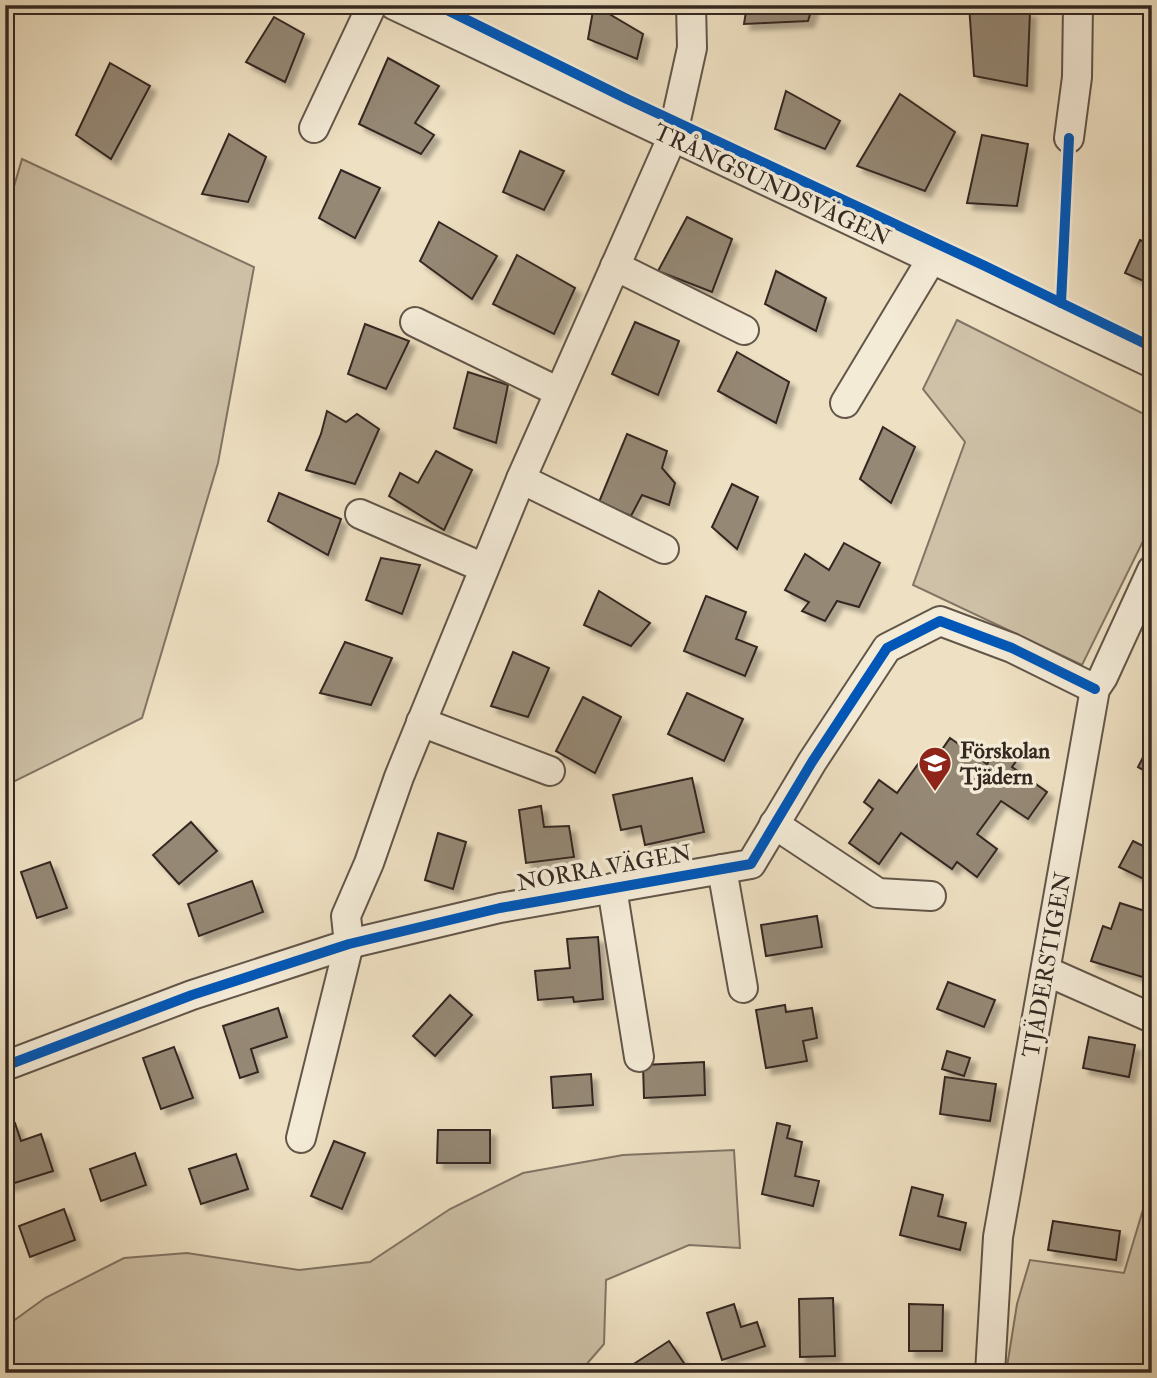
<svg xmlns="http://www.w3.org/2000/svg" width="1157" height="1378" viewBox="0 0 1157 1378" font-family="'IM FELL Double Pica',serif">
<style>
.green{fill:#cec1a7;stroke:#817464;stroke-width:2}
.building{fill:#958875;stroke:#342821;stroke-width:2;filter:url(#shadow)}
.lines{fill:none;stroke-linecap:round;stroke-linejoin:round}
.minor-casing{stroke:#625649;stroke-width:32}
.minor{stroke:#f4ebd7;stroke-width:28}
.cycleway-casing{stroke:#f4ebd7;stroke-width:15}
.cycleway{stroke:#0057b8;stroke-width:10}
.labels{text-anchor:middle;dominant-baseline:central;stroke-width:7;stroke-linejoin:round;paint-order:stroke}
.street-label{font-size:23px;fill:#342821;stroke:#f4ebd7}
.poi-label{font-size:23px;font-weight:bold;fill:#342821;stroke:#f4ebd7;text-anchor:start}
</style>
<defs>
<filter id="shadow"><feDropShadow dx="6" dy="6" stdDeviation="2" flood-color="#0004"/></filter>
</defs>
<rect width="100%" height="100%" fill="#eee0c2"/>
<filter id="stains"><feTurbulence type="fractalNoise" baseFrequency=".00286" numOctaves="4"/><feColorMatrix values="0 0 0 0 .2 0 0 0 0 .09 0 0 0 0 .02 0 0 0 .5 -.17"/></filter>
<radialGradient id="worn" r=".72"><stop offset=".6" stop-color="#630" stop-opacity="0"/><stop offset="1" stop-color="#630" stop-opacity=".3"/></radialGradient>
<g class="green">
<polygon points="22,159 254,267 218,463 142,718 5,786 5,217"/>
<polygon points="957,320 1152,418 1152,523 1082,665 913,585 965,442 923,389"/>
<polygon points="734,1150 740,1248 689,1245 606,1280 604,1344 579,1373 5,1373 5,1327 45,1298 124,1258 187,1253 299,1270 370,1262 450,1209 523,1173 623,1155"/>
<polygon points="1152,1197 1152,1373 1006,1373 1017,1304 1030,1260 1124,1273 1145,1203"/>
</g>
<g class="building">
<polygon points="594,5 643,34 637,59 588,39"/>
<polygon points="747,5 813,5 808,21 744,24"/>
<polygon points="969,5 1030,12 1027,86 974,76"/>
<polygon points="274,17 304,34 285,82 246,62"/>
<polygon points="388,58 439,86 415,123 434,135 421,154 359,124"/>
<polygon points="110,63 150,86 111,159 76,135"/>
<polygon points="786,91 840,121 825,149 775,129"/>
<polygon points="900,94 955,132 925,191 857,166"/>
<polygon points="1149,126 1152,126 1152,166 1147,166"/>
<polygon points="229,134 266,157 248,202 202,194"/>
<polygon points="982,135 1028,144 1017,206 967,203"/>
<polygon points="520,151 564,171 544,210 503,192"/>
<polygon points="341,170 380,188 355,238 319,218"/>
<polygon points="687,217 732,239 712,292 658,271"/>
<polygon points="439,222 497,256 472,299 420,261"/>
<polygon points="1140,240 1152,246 1151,284 1125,273"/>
<polygon points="517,255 575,288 554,334 493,304"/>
<polygon points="776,271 826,298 816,331 765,304"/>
<polygon points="635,322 679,341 658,395 612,374"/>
<polygon points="365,324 409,341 386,389 348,374"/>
<polygon points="737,352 789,382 776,423 718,391"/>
<polygon points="468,372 508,385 496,443 454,428"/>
<polygon points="327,411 346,422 357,414 379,429 355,484 306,470 321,434"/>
<polygon points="883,427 915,447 891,503 860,479"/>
<polygon points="627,434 667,451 662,468 675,483 669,505 642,495 631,516 599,502"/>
<polygon points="436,451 472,470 444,530 389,496 400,473 418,483"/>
<polygon points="732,484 758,497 737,549 712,527"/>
<polygon points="279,493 341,519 328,555 268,521"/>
<polygon points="844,543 880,563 859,607 837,601 825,621 802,611 809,602 785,590 805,554 829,570"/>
<polygon points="381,558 420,565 402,614 366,600"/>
<polygon points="599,591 650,623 631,646 584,625"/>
<polygon points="706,596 746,612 736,639 757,647 745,676 684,651"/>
<polygon points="345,642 392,658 371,705 320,693"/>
<polygon points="513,652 549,668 528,717 491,706"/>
<polygon points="687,693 743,719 724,761 668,734"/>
<polygon points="583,697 621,717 595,773 556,751"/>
<polygon points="950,738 987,764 999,747 1017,760 1012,767 1047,792 1028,819 1001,801 977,834 997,849 977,877 957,862 952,869 901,833 879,864 849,843 873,809 864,802 879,780 897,793 921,760 930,767"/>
<polygon points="1152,740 1152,775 1138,767"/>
<polygon points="692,778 704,832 645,845 641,826 621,830 613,795"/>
<polygon points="541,806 544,827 569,826 574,857 526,863 519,810"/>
<polygon points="191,822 217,851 179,884 153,855"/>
<polygon points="438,833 466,842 453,889 425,880"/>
<polygon points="1133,841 1149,849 1152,844 1152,883 1119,867"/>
<polygon points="50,862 67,908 37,918 21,872"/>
<polygon points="252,881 263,912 199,936 188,904"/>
<polygon points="1120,903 1151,913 1144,935 1152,937 1152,980 1091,961 1103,926 1111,929"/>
<polygon points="817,916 822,947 766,956 761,925"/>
<polygon points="598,937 603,999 574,1002 573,997 538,1000 535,971 570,968 567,939"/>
<polygon points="948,982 995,1000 984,1027 937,1009"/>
<polygon points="450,995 472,1015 435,1056 413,1036"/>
<polygon points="785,1005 786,1012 812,1008 817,1038 803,1041 807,1061 766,1068 756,1010"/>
<polygon points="278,1008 287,1037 251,1049 258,1072 240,1078 223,1026"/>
<polygon points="1089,1037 1135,1045 1129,1077 1083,1068"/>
<polygon points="174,1047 193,1098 161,1109 143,1058"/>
<polygon points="947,1051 970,1058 964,1076 942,1069"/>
<polygon points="704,1062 705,1095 644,1098 643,1065"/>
<polygon points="591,1074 593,1105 553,1108 551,1077"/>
<polygon points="945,1077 996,1084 990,1121 940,1114"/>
<polygon points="15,1123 21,1141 41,1134 53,1171 5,1186 5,1126"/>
<polygon points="777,1123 790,1126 787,1138 802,1142 795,1176 819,1181 813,1206 762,1194"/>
<polygon points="438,1130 490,1130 490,1163 437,1163"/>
<polygon points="334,1141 365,1153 342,1209 311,1196"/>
<polygon points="135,1153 146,1185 101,1201 90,1169"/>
<polygon points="236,1154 248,1189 201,1204 189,1169"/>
<polygon points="912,1187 943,1195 938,1216 966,1223 960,1250 900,1235"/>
<polygon points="64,1209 75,1240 30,1257 19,1226"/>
<polygon points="1053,1221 1120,1231 1116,1260 1048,1250"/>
<polygon points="833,1298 835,1356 800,1357 799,1299"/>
<polygon points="734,1304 741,1327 757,1322 765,1346 722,1360 707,1313"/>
<polygon points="909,1304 943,1305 942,1351 909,1351"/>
<polygon points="669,1341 690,1372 629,1373 626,1369"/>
</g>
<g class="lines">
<defs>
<g id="minor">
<polyline points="394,5 1152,363"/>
<polyline points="314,128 372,5"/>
<polyline points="1069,138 1077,77 1078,5"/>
<polyline points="615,266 744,330"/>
<polyline points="415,322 559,392"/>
<polyline points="845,403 931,260"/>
<polyline points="521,479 664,549"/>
<polyline points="360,514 484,568"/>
<polyline points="421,722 550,771"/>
<polyline points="774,824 878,893 931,896"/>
<polyline points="722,869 743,988"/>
<polyline points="612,888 639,1057"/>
<polyline points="1046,971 1152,1018"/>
<polyline points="5,1066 192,995 349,944 500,908 751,864 812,762 887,648 940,621 1012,648 1095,689"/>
<polyline points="301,1138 349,944 346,916 369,863 399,777 521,479 672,138 692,48 691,5"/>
<polyline points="990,1373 998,1237 1095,689 1103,677 1152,570"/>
</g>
</defs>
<use href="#minor" class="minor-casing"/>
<use href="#minor" class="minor"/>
<defs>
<g id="cycleway">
<polyline points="437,5 627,99 985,266 1152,347"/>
<polyline points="1061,303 1069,138"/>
<polyline points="5,1066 192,995 349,944 500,908 751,864 812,762 887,648 940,621 1012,648 1095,689"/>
</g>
</defs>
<use href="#cycleway" class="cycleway-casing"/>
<use href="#cycleway" class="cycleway"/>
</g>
<defs>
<symbol id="school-pin" viewBox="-11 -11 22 30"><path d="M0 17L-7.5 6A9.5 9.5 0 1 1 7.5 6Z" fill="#8f2418" stroke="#f4ebd7"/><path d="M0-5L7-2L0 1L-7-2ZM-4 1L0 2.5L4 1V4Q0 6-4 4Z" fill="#fff"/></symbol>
</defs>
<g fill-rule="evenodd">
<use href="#school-pin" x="916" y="744" width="38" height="52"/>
</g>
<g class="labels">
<g class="street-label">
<text transform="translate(772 185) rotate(25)">TRÅNGSUNDSVÄGEN</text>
<text transform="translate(604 868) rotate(-10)">NORRA VÄGEN</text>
<text transform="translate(1047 965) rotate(-80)">TJÄDERSTIGEN</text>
</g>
<g class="poi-label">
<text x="960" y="750">Förskolan<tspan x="960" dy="26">Tjädern</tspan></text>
</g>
</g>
<rect width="1157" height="1378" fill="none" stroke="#eee0c2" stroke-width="28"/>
<rect x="7" y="7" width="1143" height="1364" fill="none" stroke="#342821" stroke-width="3.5"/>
<rect x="14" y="14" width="1129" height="1350" fill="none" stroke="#342821" stroke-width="2"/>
<rect width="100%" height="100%" filter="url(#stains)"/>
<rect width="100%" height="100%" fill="url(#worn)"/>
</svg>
